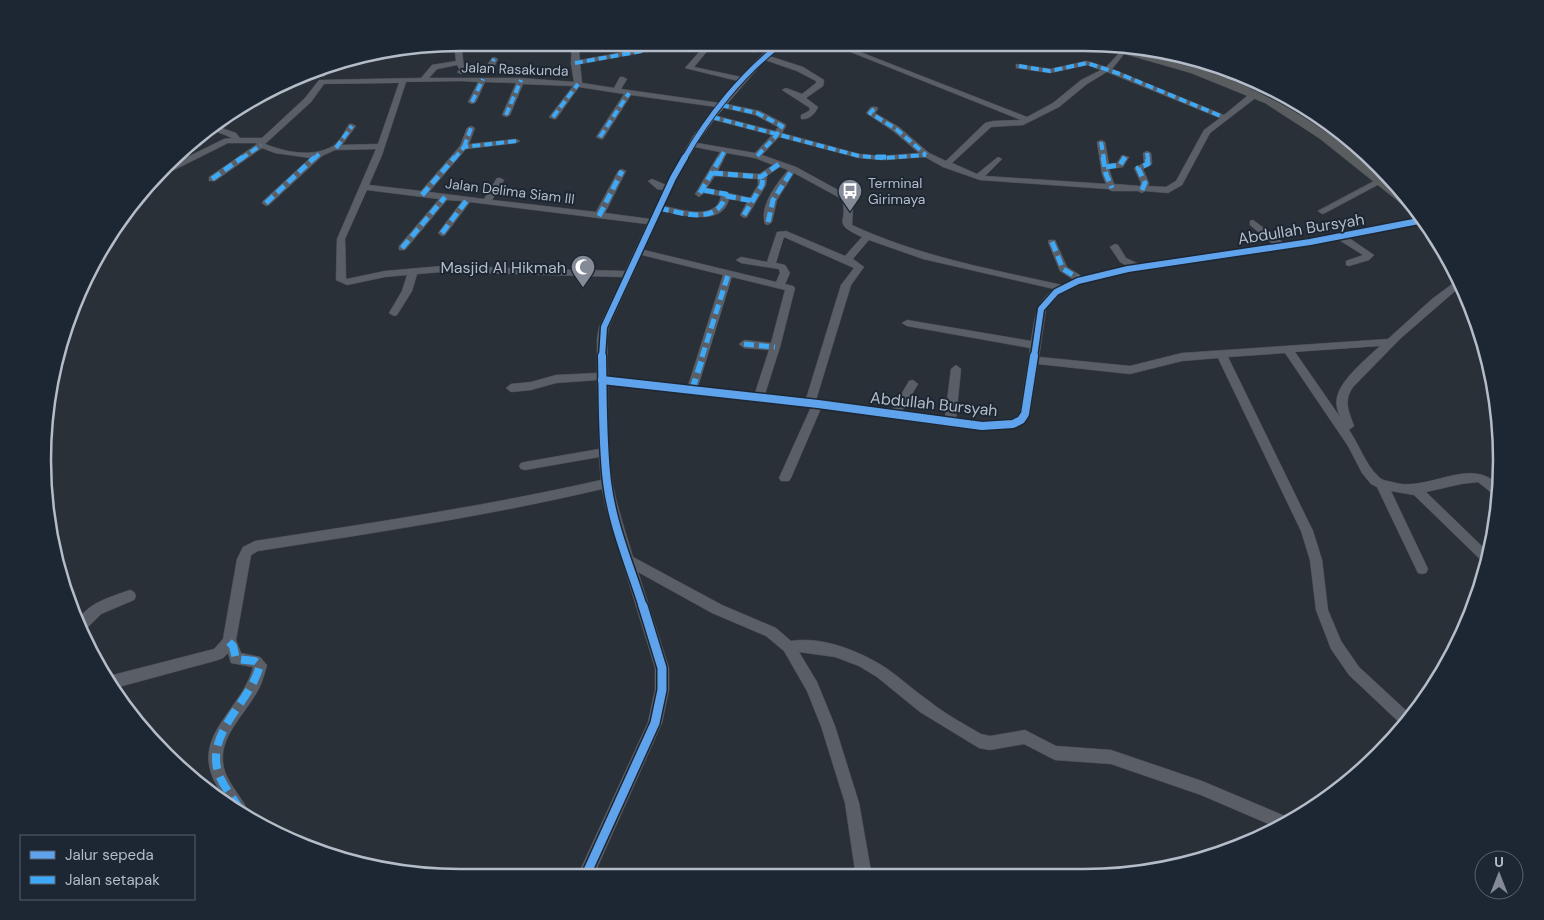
<svg xmlns="http://www.w3.org/2000/svg" width="1544" height="920" viewBox="0 0 1544 920" font-family="'DM Sans',sans-serif">
<style>
.lines{fill:none;stroke-linecap:round;stroke-linejoin:round}
.minor-casing{stroke:#484c53;stroke-width:1}
.highway-casing{stroke:#474c53;stroke-width:1}
.minor{fill:#5a5e66;fill-rule:evenodd}
.highway{fill:#5a5d60;fill-rule:evenodd}
.quiet-far3{stroke:#3fa9f5;stroke-width:4;stroke-dasharray:8 4;stroke-linecap:butt}
.quiet-far2{stroke:#3fa9f5;stroke-width:5;stroke-dasharray:10 5;stroke-linecap:butt}
.quiet-far1{stroke:#3fa9f5;stroke-width:6;stroke-dasharray:12 6;stroke-linecap:butt}
.quiet{stroke:#3fa9f5;stroke-width:8;stroke-dasharray:16 8;stroke-linecap:butt}
.cycleway-far3-casing{stroke:#1d2633;stroke-width:7}
.cycleway-far2-casing{stroke:#1d2633;stroke-width:9}
.cycleway-far1-casing{stroke:#1d2633;stroke-width:11}
.cycleway-casing{stroke:#1d2633;stroke-width:12}
.cycleway-far3{stroke:#60a3ed;stroke-width:5}
.cycleway-far2{stroke:#60a3ed;stroke-width:6}
.cycleway-far1{stroke:#60a3ed;stroke-width:8}
.cycleway{stroke:#60a3ed;stroke-width:9}
.labels{text-anchor:middle;dominant-baseline:central;stroke-width:4;stroke-linejoin:round;paint-order:stroke}
.far-street-label{font-size:14px;fill:#b4bcc9;stroke:#1d2633}
.far-poi-label{font-size:14px;fill:#b4bcc9;stroke:#1d2633;text-anchor:start}
.street-label{font-size:16px;fill:#b4bcc9;stroke:#1d2633}
.poi-label{font-size:16px;fill:#b4bcc9;stroke:#1d2633;text-anchor:end}
.rim{fill:none;stroke:#b4bcc9;stroke-width:2.5}
</style>
<rect width="100%" height="100%" fill="#2a3038"/>
<g class="lines">
<defs>
<g id="minor">
<path d="M460 43 461 47 480 43H490L489 44 462 51 464 69 487 65 492 58 494 57 498 59 493 69 461 74 457 72 460 70 457 65 437 69 429 78H521L574 82 571 63 572 43H578L580 60 646 48 656 43 659 45 650 51 580 64 582 83 614 88 620 77H623L627 79 621 89 720 103 738 81 685 68 707 43H714L694 67 741 77C753 65 768 43 785 43L769 56 803 67 824 80 823 86 806 98 818 107C815 114 809 120 801 119V115L809 111 810 108 782 90 786 88 802 94 816 83V81L797 71 765 60 727 104 760 111 785 124 786 126 782 133 859 154 883 156 919 153 893 131 866 113 871 107H877L878 109 875 113 899 127 929 153 946 161 985 123 993 121 1021 120 828 43H837L1027 117 1053 103 1081 80 1101 70 1087 65 1050 73 1016 68V64L1050 69 1087 61 1106 67 1125 47 1128 49 1112 69 1224 115 1252 92H1258V96L1210 133 1182 185 1168 193 1145 191 1142 193 1138 191H1112L1108 189 980 180 943 167 925 157 883 160 859 158 779 137 762 155 796 167 849 196 853 208 852 225C918 256 990 269 1062 285L1074 280 1060 271 1048 242 1049 240H1055L1067 267 1083 277 1127 266 1120 262 1110 247 1115 244 1118 245 1126 258 1139 264 1274 245 1250 225V221L1253 220 1284 243 1423 218 1426 222 1349 238 1374 255 1369 260 1349 266 1346 265V261L1363 255 1339 240 1128 272 1081 284 1060 294 1046 309 1039 357 1130 366 1182 353 1388 339 1432 299 1459 279 1462 285 1401 338 1353 387C1343 401 1349 412 1354 426L1349 430C1359 444 1365 464 1378 476 1381 480 1387 481 1392 482 1427 494 1471 454 1499 486L1498 498 1478 482 1461 484 1426 492 1490 554 1486 565 1414 495 1391 491 1428 569 1426 573 1422 574 1418 573 1377 487 1371 484 1362 473 1348 446 1285 353 1228 357 1313 531 1322 560 1328 610 1341 641 1359 667 1411 715 1402 725 1349 675 1331 649 1316 610 1310 560 1301 531 1218 358 1182 361 1130 374 1038 364 1030 414 1025 423 1013 428 982 430 950 427 821 408 791 478 789 481H781L779 478 811 407 608 384C608 418 607 453 613 486 618 510 626 533 633 557L722 605 776 628 791 641C822 636 860 651 886 668 901 678 914 691 929 701 945 714 964 724 981 734L990 736 1025 730 1056 746 1111 750 1202 781 1292 819 1293 821 1278 828 1201 795 1111 764 1055 760 1024 744 990 750 979 748 920 712 877 677 859 666 835 657 799 652 817 682 835 726 859 803 872 877H856L845 803 821 726 807 691 784 651 766 636 712 613 638 572 669 668V690L662 723 593 877H577L648 722 655 690V668L606 508 602 489C488 516 373 533 258 551L251 555 236 640 241 653 260 657 267 665C264 676 261 687 254 697 240 720 215 742 225 772 231 787 244 800 250 815L249 818C244 815 236 813 232 809 226 804 221 793 217 786 188 736 242 711 253 667L231 663 228 653 223 658 218 660 115 688 109 676 214 649 223 639 237 559 243 547 255 541C371 523 487 506 601 480L599 457 525 470 521 469 519 466 521 463 525 462 599 449 597 380 556 383 531 390 511 392 506 388 511 384 531 382 556 375 597 373V339L599 327 623 277 442 272 417 274 412 291 397 315 394 316 389 313 402 291 407 275 385 277 347 285 336 280 337 239 376 149 335 150 322 156 269 205 266 206 262 203 263 201 310 158 275 153 262 148 215 181H209V177L257 144 256 143H228L170 172H165L173 164 224 139 232 138 208 128 213 125 236 133 240 138H262L305 98 319 80 421 78 432 65 456 61 454 44ZM1107 72 1220 118 1204 130 1176 181 1166 187 1148 186 1149 183 1143 169 1152 164 1151 153 1147 151 1143 153 1144 163 1134 168 1141 183 1140 186 1114 184 1109 169 1123 167 1129 157 1122 155 1117 163 1109 164 1105 142 1101 140 1097 142 1102 174 1106 184 985 176 1002 159 998 157 977 174 952 163 991 127 1023 125 1059 107 1087 84ZM462 81 478 82 468 102 472 104 476 102 485 82 516 83 502 115 506 117 510 115 523 84 573 86 549 117 553 119H556L579 87 624 94 596 137 600 139H603L631 95 717 107 693 136 666 185 652 179 648 181 657 189 663 190 650 219 605 213 626 171 622 169 618 171 596 212 492 200 504 180 500 178H497L484 199 429 192 466 149 516 143 520 141 516 139 469 144 475 128 471 126 467 128 460 146 421 191 369 185 382 155 406 82ZM399 83 378 144 342 145 356 126 352 124H349C345 131 339 142 333 146 312 158 285 152 265 144L311 102 324 84ZM724 108 755 115 778 127 775 131 717 116ZM714 120 772 135 755 153 697 143ZM695 147 720 152 695 194 699 197 704 193 721 196C716 221 683 210 664 206L677 178ZM727 153 755 158 773 165 759 174 718 171ZM780 167 788 170C777 183 759 206 765 224L768 225 772 222 777 200 794 173 842 199C849 224 830 222 862 237L845 256 786 231 777 232 767 262 741 257 736 260 741 263 779 269 780 273 776 282 644 250 662 211C681 215 723 227 729 199L747 202 740 215 744 218 747 217 766 185 767 176ZM715 176 758 179V185L750 198 707 188ZM367 190 439 199 399 246V250H405L447 200 462 201 438 233 442 236 445 235 470 202 647 224 625 271 586 270 589 258 584 255 579 258 576 270 442 266 385 271 347 279 346 278 345 239ZM784 237 854 268 841 285 806 399 765 394 780 347 795 288 793 286 785 284 790 273 785 265 776 263ZM869 240 923 259 1054 289C1034 304 1035 318 1031 341L907 320 902 323 907 326 1030 348 1020 413C1010 427 971 420 956 418L961 369 956 365 951 369 945 417 902 411 918 384 913 380 909 381 892 410 816 400 851 285 864 267 853 259ZM642 255 723 275 688 386 608 377 607 339 609 327ZM732 277 785 290 771 343 744 340 739 344 744 348 769 350 755 393 698 387ZM1380 346C1367 358 1343 378 1338 394 1335 402 1337 410 1340 417L1295 352Z"/>
<polygon points="723,43 734,43 757,50 754,52"/>
<polygon points="322,72 325,72 325,76 306,78 303,77 310,73"/>
<polygon points="1240,75 1246,78 1229,81 1225,79"/>
<polygon points="1378,179 1384,179 1385,181 1325,213 1322,214 1318,211"/>
<path d="M130 590 134 592 136 596 134 600 101 614 84 631 78 620C89 602 111 597 130 590Z"/>
</g>
<path id="highway" d="M1087 43C1113 43 1137 50 1161 57 1236 77 1294 106 1354 153 1377 170 1398 187 1416 209H1408L1319 138 1265 103 1191 73Z"/>
</defs>
<use href="#minor" class="minor-casing"/>
<use href="#highway" class="highway-casing"/>
<use href="#minor" class="minor"/>
<use href="#highway" class="highway"/>
<g class="quiet-far3">
<polyline points="726,43 754,50"/>
<polyline points="575,63 648,50 656,45"/>
<polyline points="1019,66 1050,71 1087,63 1120,74 1223,117"/>
<polyline points="461,72 490,67 494,59"/>
<polyline points="472,102 483,79"/>
<polyline points="721,105 757,113 782,126 776,136 757,156"/>
<polyline points="874,109 870,113 896,129 926,155"/>
<polyline points="506,115 521,80"/>
<polyline points="553,117 578,84"/>
<polyline points="712,117 859,156 883,158 926,155"/>
<polyline points="600,137 629,93"/>
<polyline points="1101,142 1104,159"/>
<polyline points="464,147 471,128"/>
<polyline points="336,148 352,126"/>
<polyline points="1147,153 1148,159"/>
<polyline points="241,159 261,145"/>
<polyline points="314,159 319,154"/>
<polyline points="454,159 464,147 516,141"/>
<polyline points="720,159 725,150"/>
<polyline points="1124,159 1125,157"/>
</g>
<g class="quiet-far2">
<polyline points="876,157 891,157"/>
<polyline points="1103,157 1106,174 1112,188"/>
<polyline points="1106,167 1120,165 1125,157"/>
<polyline points="713,173 761,177 779,164"/>
<polyline points="212,179 243,157"/>
<polyline points="1142,190 1145,183 1138,168 1148,164 1147,157"/>
<polyline points="700,193 721,157"/>
<polyline points="422,195 455,157"/>
<polyline points="726,196 753,201"/>
<polyline points="266,203 315,157"/>
<path d="M659 208C682 213 719 226 726 194L702 190"/>
<polyline points="744,215 762,185 763,176"/>
<polyline points="599,216 622,171"/>
<polyline points="768,222 773,200 793,169"/>
<polyline points="442,233 467,200"/>
<polyline points="1052,242 1063,269 1083,281"/>
<polyline points="402,248 445,197"/>
<polyline points="744,344 775,347"/>
<polyline points="702,357 728,275"/>
</g>
<polyline class="quiet-far1" points="692,390 703,356"/>
<path class="quiet" d="M229 642 233 646 236 659 255 661 260 665C251 702 206 731 218 772 223 788 236 800 243 815"/>
<defs>
<path id="cycleway-far3" d="M684 159C708 116 743 73 782 43"/>
<g id="cycleway-far2">
<polyline points="602,357 604,327 673,178 685,157"/>
<polyline points="1034,357 1041,309 1056,292 1078,281 1128,269 1310,242 1424,220"/>
</g>
<g id="cycleway-far1">
<path d="M602 356C603 398 602 440 607 482 612 524 630 566 643 607"/>
<polyline points="602,380 818,404 982,426 1013,424 1021,420 1025,414 1034,356"/>
</g>
<polyline id="cycleway" points="585,877 655,723 662,690 662,668 643,606"/>
</defs>
<use href="#cycleway-far3" class="cycleway-far3-casing"/>
<use href="#cycleway-far2" class="cycleway-far2-casing"/>
<use href="#cycleway-far1" class="cycleway-far1-casing"/>
<use href="#cycleway" class="cycleway-casing"/>
<use href="#cycleway-far3" class="cycleway-far3"/>
<use href="#cycleway-far2" class="cycleway-far2"/>
<use href="#cycleway-far1" class="cycleway-far1"/>
<use href="#cycleway" class="cycleway"/>
</g>
<defs>
<symbol id="bus-pin" viewBox="-11 -11 22 30"><path d="M0 17L-7.5 6A9.5 9.5 0 1 1 7.5 6Z" fill="#848b96" stroke="#1d2633"/><path d="M-5-6H5V4H4V6H2V4H-2V6H-4V4H-5ZM-3.5-4V0h7V-4ZM-3.5 1.2v1.5H-2V1.2ZM2 1.2v1.5H3.5V1.2Z" fill="#fff"/></symbol>
<symbol id="mosque-pin" viewBox="-11 -11 22 30"><path d="M0 17L-7.5 6A9.5 9.5 0 1 1 7.5 6Z" fill="#848b96" stroke="#1d2633"/><path d="M3.5-4.9A6 6 0 1 0 3.5 4.9A5 5 0 1 1 3.5-4.9Z" fill="#fff"/></symbol>
</defs>
<g fill-rule="evenodd">
<use href="#bus-pin" x="836" y="177" width="28" height="38"/>
<use href="#mosque-pin" x="569" y="253" width="28" height="38"/>
</g>
<g class="labels">
<g class="far-street-label">
<text transform="translate(515 69) rotate(2)">Jalan Rasakunda</text>
<text transform="translate(510 191) rotate(7)">Jalan Delima Siam III</text>
</g>
<g class="far-poi-label">
<text x="868" y="183">Terminal<tspan x="868" dy="16">Girimaya</tspan></text>
</g>
<g class="street-label">
<text transform="translate(1301 229) rotate(-9)">Abdullah Bursyah</text>
<text transform="translate(934 404) rotate(6)">Abdullah Bursyah</text>
</g>
<g class="poi-label">
<text x="566" y="267">Masjid Al Hikmah</text>
</g>
</g>
<path d="M0 0H1544V920H0ZM460 51H1084A409 409 0 0 1 1493 460V460A409 409 0 0 1 1084 869H460A409 409 0 0 1 51 460V460A409 409 0 0 1 460 51Z" fill="#1d2633" fill-rule="evenodd"/>
<path class="rim" d="M460 51H1084A409 409 0 0 1 1493 460V460A409 409 0 0 1 1084 869H460A409 409 0 0 1 51 460V460A409 409 0 0 1 460 51Z"/>
<rect x="20" y="835" width="175" height="65" fill="#1d2633" stroke="#59626f"/>
<rect x="30" y="851" width="25" height="8" fill="#60a3ed" stroke="#59626f"/>
<text x="65" y="860" font-size="15" fill="#b4bcc9">Jalur sepeda</text>
<rect x="30" y="876" width="25" height="8" fill="#3fa9f5" stroke="#59626f"/>
<text x="65" y="885" font-size="15" fill="#b4bcc9">Jalan setapak</text>
<g transform="translate(1499 875)"><circle r="24" fill="#1d2633" stroke="#59626f"/>
<path d="M0-4L9 19L0 12L-9 19Z" fill="#848b96"/>
<text y="-8" font-size="14" font-weight="bold" text-anchor="middle" fill="#b4bcc9">U</text>
</g>
</svg>
